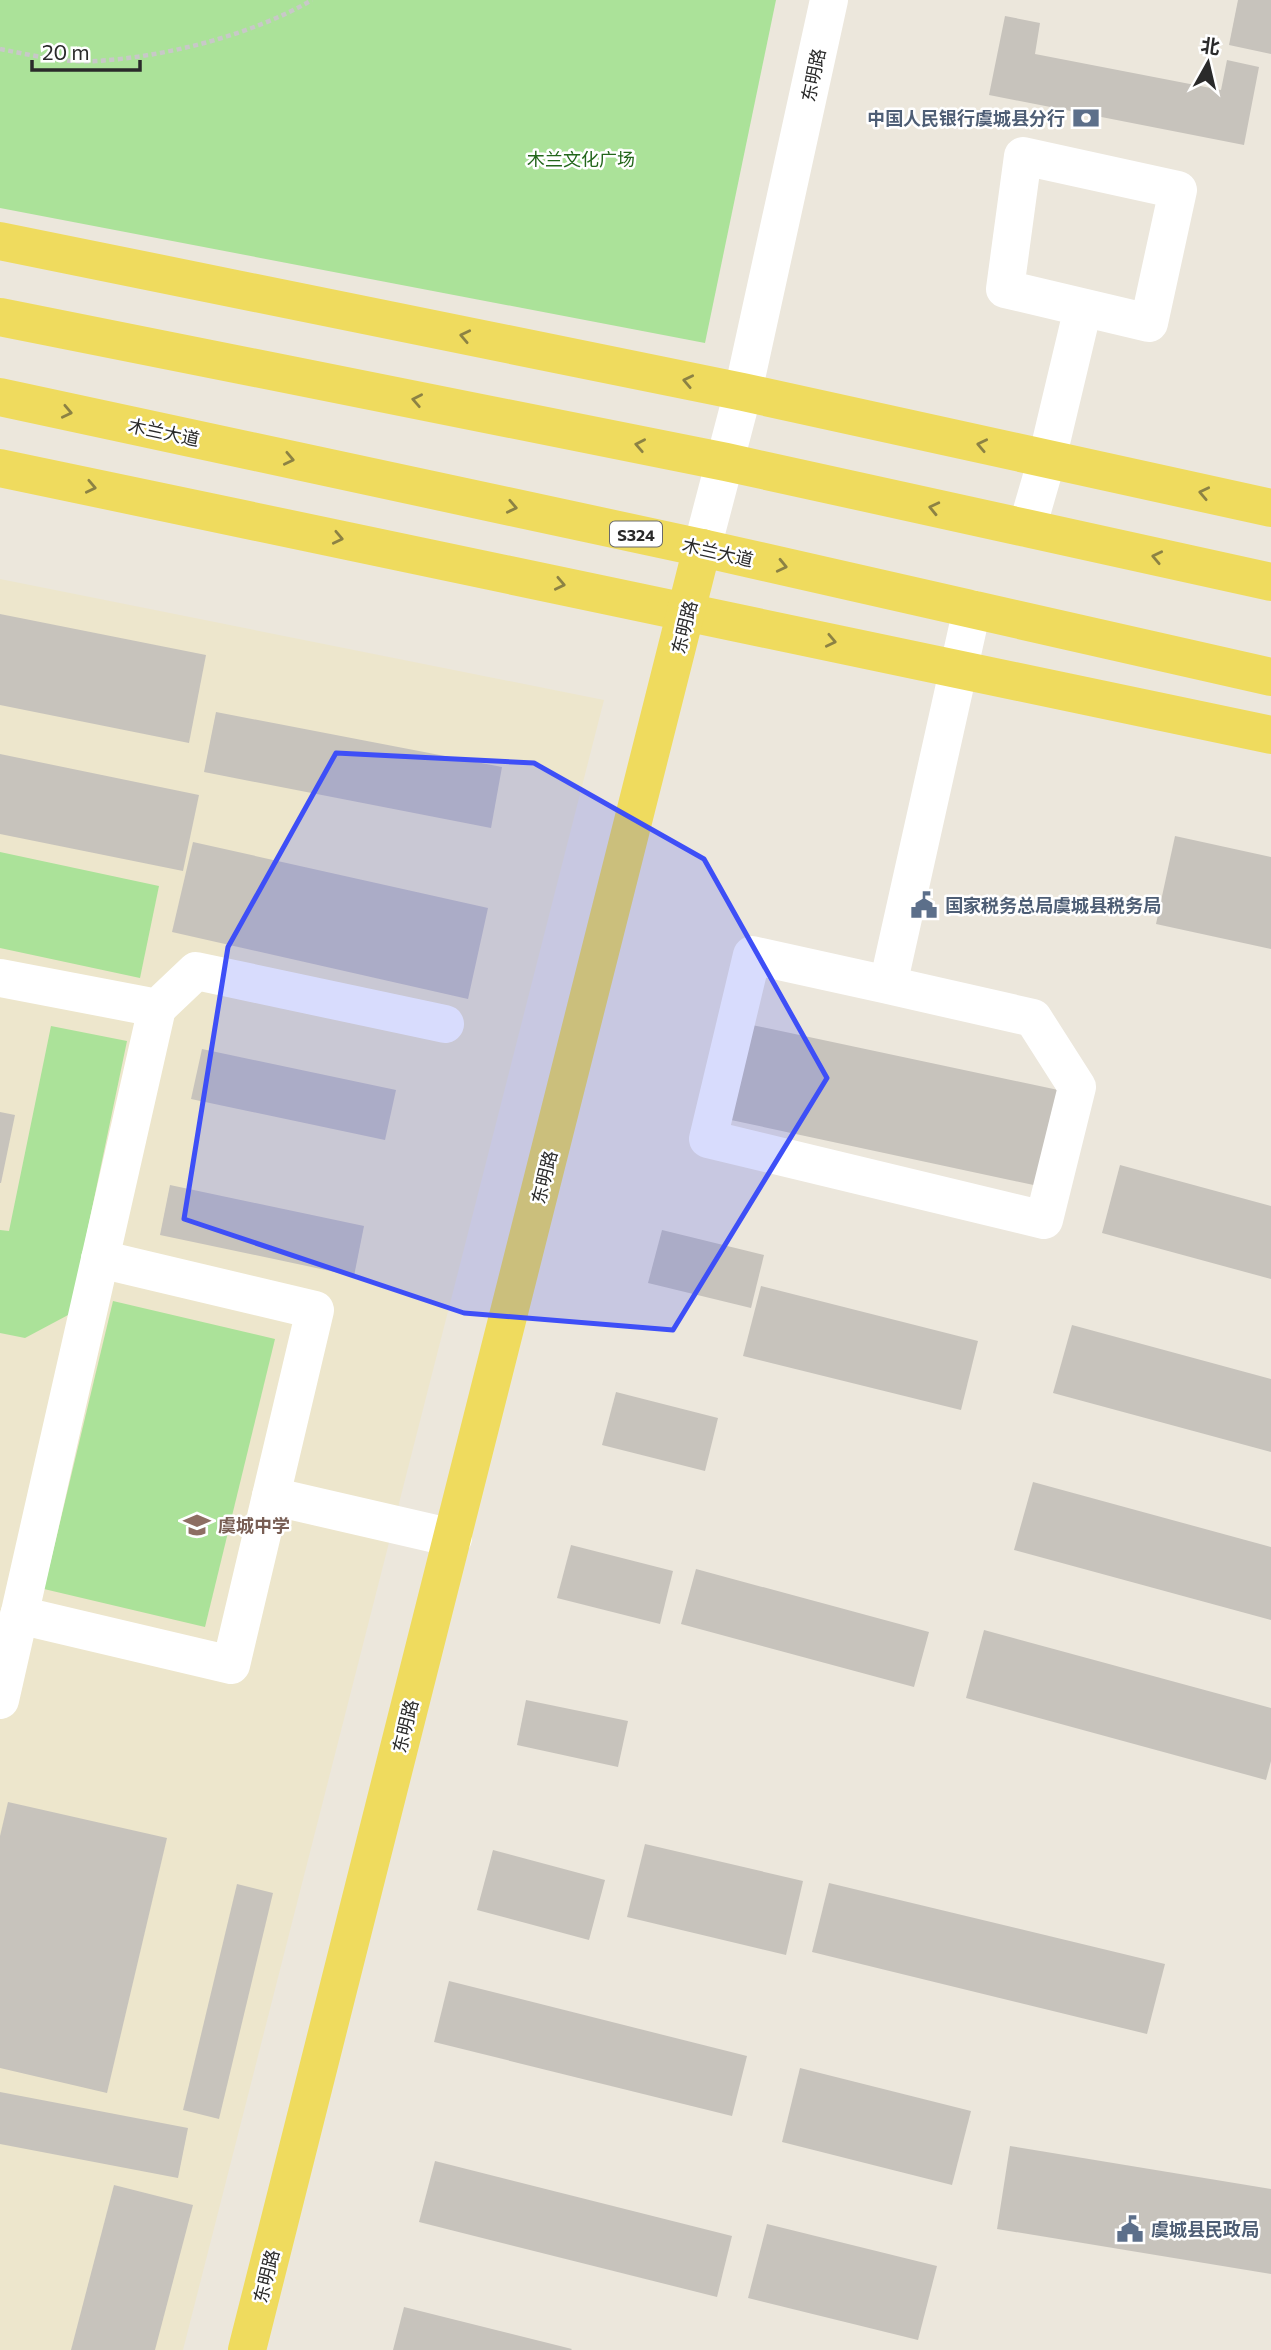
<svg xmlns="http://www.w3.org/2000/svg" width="1271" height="2350" viewBox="0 0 1271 2350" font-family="Commissioner,'Noto Sans SC',sans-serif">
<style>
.education{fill:#ede6cc}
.green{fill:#abe299}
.building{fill:#c7c3bc}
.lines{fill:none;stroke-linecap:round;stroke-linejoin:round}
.path{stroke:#c8c8c8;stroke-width:4.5;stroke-dasharray:5 3.5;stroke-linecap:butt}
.minor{stroke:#fff;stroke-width:38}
.major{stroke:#efdb5e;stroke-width:38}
.oneway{stroke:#8c8244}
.marked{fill:#3e4ff7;fill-opacity:0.2;stroke:#3e4ff7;stroke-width:5;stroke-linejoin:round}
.labels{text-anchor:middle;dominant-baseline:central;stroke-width:5;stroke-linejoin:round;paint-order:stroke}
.shield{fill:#fff;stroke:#6a6a6a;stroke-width:2}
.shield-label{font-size:16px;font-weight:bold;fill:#2a2a2a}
.street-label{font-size:18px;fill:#2a2a2a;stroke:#fff}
.service-label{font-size:18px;font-weight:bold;fill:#4e5e75;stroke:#fff;text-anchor:start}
.park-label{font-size:18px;fill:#23661b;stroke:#fff}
.education-label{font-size:18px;font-weight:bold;fill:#785e54;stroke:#fff;text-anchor:start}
</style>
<rect width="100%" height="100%" fill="#ece7dc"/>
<polygon class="education" points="0,579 604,700 183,2350 0,2350"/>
<g class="green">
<polygon points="0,0 776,0 705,343 0,208"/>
<polygon points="0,852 159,886 140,978 0,948"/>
<polygon points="51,1026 127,1041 70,1314 25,1338 0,1333 0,1230 9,1231"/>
<polygon points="113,1301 275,1339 205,1627 44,1589"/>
</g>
<g class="building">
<polygon points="1238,0 1271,0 1271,54 1229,45"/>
<polygon points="1005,16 1040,23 1035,54 1221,90 1227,60 1259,67 1244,145 989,95"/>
<polygon points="0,614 206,655 189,743 0,705"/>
<polygon points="216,712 502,767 491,828 204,772"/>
<polygon points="0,754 199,795 183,871 0,834"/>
<polygon points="1175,836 1271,857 1271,949 1156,924"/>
<polygon points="193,842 488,908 468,999 172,932"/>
<polygon points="752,1025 1063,1091 1043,1187 731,1120"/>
<polygon points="202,1049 396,1090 385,1140 191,1099"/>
<polygon points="0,1112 15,1115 1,1183 0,1183"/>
<polygon points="1120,1165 1271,1206 1271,1279 1102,1233"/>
<polygon points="170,1185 364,1226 354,1276 160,1235"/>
<polygon points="662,1230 764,1255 751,1308 648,1283"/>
<polygon points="761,1286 978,1341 961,1410 743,1356"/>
<polygon points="1072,1325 1271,1379 1271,1452 1053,1393"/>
<polygon points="616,1392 718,1418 705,1471 602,1445"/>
<polygon points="1033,1482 1271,1547 1271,1620 1014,1550"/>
<polygon points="571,1545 673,1571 660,1624 557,1598"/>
<polygon points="696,1569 929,1632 914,1687 681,1624"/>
<polygon points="984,1630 1271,1708 1271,1761 1266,1780 966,1698"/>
<polygon points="526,1700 628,1721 618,1767 517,1745"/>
<polygon points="8,1802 167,1838 107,2093 0,2068 0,1836"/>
<polygon points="645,1844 803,1881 786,1955 627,1917"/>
<polygon points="493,1850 605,1880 589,1940 477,1910"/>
<polygon points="829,1883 1165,1964 1147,2034 812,1952"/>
<polygon points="237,1884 273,1893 219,2119 183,2110"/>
<polygon points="449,1981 747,2056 732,2116 434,2042"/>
<polygon points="800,2068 971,2111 952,2185 782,2142"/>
<polygon points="0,2092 188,2128 178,2178 0,2144"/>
<polygon points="1010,2146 1271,2189 1271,2274 997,2229"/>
<polygon points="435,2161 732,2236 717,2297 419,2222"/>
<polygon points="114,2185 193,2205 155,2350 71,2350"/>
<polygon points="767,2224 937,2266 918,2340 748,2298"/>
<polygon points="404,2307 572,2349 571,2350 393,2350"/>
</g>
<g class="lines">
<path class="path" d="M0 49C31 55 64 63 96 61 165 57 252 35 312 0"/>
<g class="minor">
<polygon points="1023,156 1178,190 1149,323 1005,289"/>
<polyline points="1027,528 1047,459 1083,308"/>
<polyline points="702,548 743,392 829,0"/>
<polyline points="0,978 157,1008 196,971 445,1024"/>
<polyline points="888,985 1033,1018 1077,1087 1044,1220 708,1139 752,955 888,985 972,609"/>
<polyline points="271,1496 453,1538"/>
<polyline points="19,1615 231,1665 315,1310 100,1259"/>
<polyline points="0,1700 157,1008"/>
</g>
<g class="major">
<polyline points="0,241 743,392 1271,508"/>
<polyline points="0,317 726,462 1271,582"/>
<polyline points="0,397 702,548 1271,677"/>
<polyline points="0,468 1271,735"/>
<polyline points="247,2350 702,548"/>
</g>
</g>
<defs><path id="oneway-chevron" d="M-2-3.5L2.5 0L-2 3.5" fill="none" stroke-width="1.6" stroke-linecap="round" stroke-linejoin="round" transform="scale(1.75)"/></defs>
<g class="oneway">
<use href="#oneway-chevron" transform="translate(465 336) rotate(-168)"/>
<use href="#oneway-chevron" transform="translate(688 381) rotate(-168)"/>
<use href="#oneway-chevron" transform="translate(417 400) rotate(-169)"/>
<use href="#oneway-chevron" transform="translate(67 412) rotate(12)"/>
<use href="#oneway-chevron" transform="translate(640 445) rotate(-169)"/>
<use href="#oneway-chevron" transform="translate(982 445) rotate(-168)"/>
<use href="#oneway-chevron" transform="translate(289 459) rotate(12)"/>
<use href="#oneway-chevron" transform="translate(91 487) rotate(12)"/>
<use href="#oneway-chevron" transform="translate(1204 493) rotate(-168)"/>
<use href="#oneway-chevron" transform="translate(512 507) rotate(12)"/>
<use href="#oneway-chevron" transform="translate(934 508) rotate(-167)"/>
<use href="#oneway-chevron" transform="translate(338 538) rotate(12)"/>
<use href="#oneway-chevron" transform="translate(1157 557) rotate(-168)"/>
<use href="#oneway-chevron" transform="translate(782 566) rotate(13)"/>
<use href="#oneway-chevron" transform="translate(560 584) rotate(12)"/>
<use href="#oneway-chevron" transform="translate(831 641) rotate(12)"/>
</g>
<path class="marked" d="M336 753 534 763 704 859 827 1078 673 1330 464 1313 184 1219 228 947Z"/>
<defs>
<symbol id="bank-bare" viewBox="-9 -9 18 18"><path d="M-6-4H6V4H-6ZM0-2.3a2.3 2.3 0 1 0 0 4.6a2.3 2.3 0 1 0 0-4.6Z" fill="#5c6f8a" stroke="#fff" stroke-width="2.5" paint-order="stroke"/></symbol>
<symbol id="civic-bare" viewBox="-9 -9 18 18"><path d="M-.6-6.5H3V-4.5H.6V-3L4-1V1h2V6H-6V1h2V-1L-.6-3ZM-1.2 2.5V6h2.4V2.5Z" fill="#5c6f8a" stroke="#fff" stroke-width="2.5" paint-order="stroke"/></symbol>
<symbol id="school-bare" viewBox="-9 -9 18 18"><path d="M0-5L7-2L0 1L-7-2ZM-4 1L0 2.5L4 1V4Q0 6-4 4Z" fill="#8d6e63" stroke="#fff" stroke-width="2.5" paint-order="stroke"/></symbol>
</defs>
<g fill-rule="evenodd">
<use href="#bank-bare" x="1067" y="99" width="38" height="38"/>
<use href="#civic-bare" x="905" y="886" width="38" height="38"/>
<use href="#school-bare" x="178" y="1506" width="38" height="38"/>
<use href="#civic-bare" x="1111" y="2210" width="38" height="38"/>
</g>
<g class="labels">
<rect class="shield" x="610" y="521.5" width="52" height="25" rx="5"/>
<g class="shield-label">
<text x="636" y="534">S324</text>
</g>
<g class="street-label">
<text transform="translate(813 75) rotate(-78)">东明路</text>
<text transform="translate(164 432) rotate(12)">木兰大道</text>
<text transform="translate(718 552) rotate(13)">木兰大道</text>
<text transform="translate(684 627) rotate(-76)">东明路</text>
<text transform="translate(544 1177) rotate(-76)">东明路</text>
<text transform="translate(405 1726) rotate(-76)">东明路</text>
<text transform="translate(266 2276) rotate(-76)">东明路</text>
</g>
<g class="service-label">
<text x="1065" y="118" text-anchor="end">中国人民银行虞城县分行</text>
<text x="945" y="905">国家税务总局虞城县税务局</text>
<text x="1151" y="2229">虞城县民政局</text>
</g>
<g class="park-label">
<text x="581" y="159">木兰文化广场</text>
</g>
<g class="education-label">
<text x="218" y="1525">虞城中学</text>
</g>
</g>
<g transform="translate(1208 63) rotate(8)" stroke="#ffffff" stroke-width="5" paint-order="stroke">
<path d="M0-5L12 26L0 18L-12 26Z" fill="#2a2a2a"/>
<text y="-10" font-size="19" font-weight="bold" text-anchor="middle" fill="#2a2a2a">北</text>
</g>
<path d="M32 60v10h108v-10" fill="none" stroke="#2a2a2a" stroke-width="3.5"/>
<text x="42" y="60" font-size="21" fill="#2a2a2a" stroke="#ffffff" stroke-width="5" paint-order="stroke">20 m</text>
</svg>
